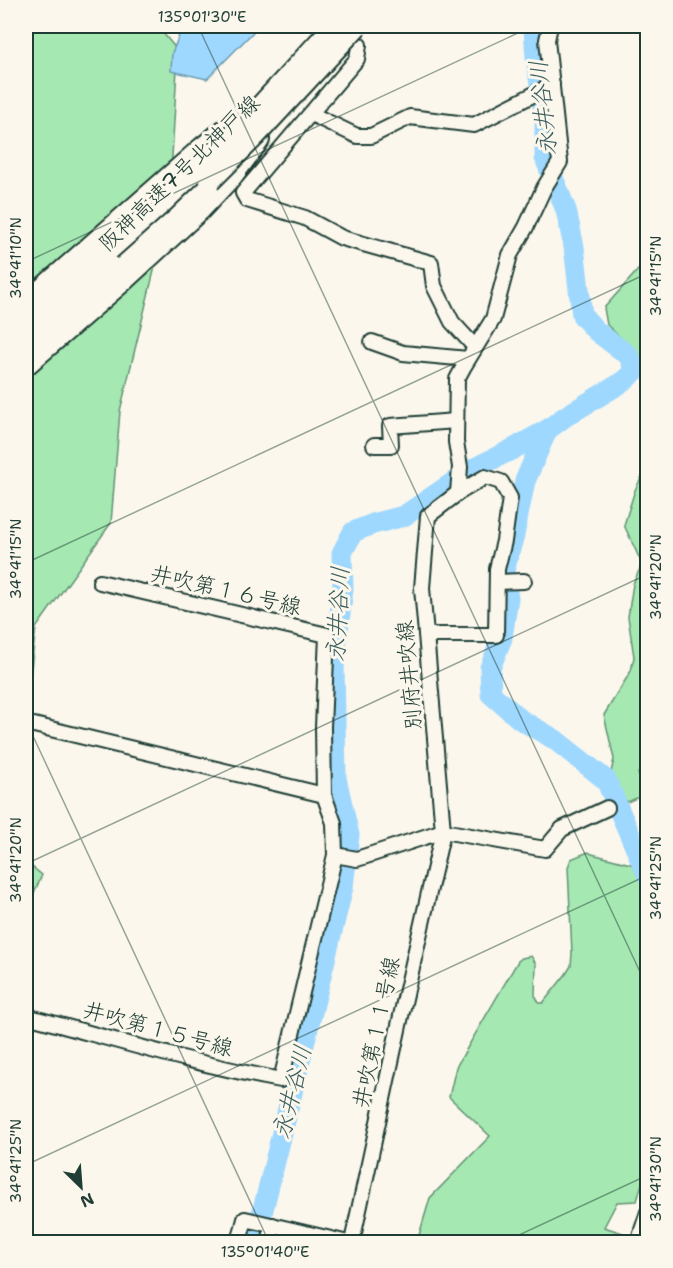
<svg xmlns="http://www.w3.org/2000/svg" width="673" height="1268" viewBox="0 0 673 1268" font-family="'Shantell Sans','Klee One',sans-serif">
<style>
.green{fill:#a5e8b2;stroke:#629273;stroke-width:1.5}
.water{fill:#9fd8ff;stroke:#6c9aae;stroke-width:1.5}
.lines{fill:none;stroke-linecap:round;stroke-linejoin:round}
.river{stroke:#9fd8ff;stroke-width:21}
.minor-casing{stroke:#1f3d34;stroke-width:18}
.highway-casing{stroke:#1f3d34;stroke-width:24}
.minor{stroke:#fbf7ec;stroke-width:14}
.highway{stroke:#fbf7ec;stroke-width:20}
.highway-bridge-casing{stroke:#1f3d34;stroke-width:24;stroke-linecap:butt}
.highway-bridge{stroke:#fbf7ec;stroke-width:20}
.ticks{fill:none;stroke:#1f3d34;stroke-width:1.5;stroke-opacity:0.45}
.labels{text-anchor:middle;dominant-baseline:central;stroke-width:6;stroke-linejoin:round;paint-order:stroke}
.street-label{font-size:22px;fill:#1f3d34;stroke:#fbf7ec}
.water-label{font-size:24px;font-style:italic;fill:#395c5d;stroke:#fbf7ec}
.neatline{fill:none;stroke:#1f3d34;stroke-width:2}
.ticks-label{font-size:15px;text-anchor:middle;fill:#1f3d34}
</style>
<rect width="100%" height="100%" fill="#fbf7ec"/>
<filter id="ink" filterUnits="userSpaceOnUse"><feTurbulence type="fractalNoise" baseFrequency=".0167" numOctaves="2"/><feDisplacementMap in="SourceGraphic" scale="12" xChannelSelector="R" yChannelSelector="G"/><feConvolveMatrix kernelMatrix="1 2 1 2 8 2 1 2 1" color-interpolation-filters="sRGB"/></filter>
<g filter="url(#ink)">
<g class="green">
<polygon points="26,26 157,26 178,51 169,209 120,411 111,523 36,628 26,710"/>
<polygon points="647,260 647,422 645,373 627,344 607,325 604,308"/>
<polygon points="647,467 647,768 638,773 644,793 641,796 628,802 621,797 610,777 614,759 604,715 631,671 634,657 628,617 633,584 642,564 624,525 635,490"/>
<polygon points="588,852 592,854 638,866 647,889 647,1166 637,1201 617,1202 604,1227 623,1233 622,1239 598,1238 591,1242 417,1242 430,1198 490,1136 449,1097 456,1067 518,961 522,958 531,956 536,964 535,995 539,1003 543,1003 566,974 571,966 572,953 568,867 571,859"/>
<polygon points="26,862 42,875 26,911"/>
</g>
<polygon class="water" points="182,26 259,26 207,79 171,71 172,53 182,28"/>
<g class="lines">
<g class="river">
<polyline points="547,430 525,481 514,535 504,571 508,598 502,638 490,668 491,694 521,720 554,739 606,780 648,876"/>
<polyline points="255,1242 343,887 349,835 336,778 334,663 343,589 342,553 353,532 373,524 404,516 473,469 513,449 547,430 566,416 621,383 635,371 629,356 596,331 582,315 574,247 566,210 545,158 545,117 536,58 534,30 535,26"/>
</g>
<defs>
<g id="minor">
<polyline points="344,34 359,45 357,59 243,193 247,200 305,218 342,238 431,263 434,286 452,322 475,347"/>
<polyline points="311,114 357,136 371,136 410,117 474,125 552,85"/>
<polyline points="372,342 403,353 468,359"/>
<polyline points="374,445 391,445 390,426 456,421"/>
<polyline points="458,493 460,467 456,442 457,379 464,366 493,319 510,255 526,227 544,188 560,162 547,40 550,26"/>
<polyline points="497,582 524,581"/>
<polyline points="34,725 324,795"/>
<polyline points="335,855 357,859 443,831 545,849 562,829 607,808"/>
<path d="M26 1016C110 1038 194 1064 281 1080L335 855 334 823 324 795 323 727 327 635 100 582"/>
<polyline points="239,1242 245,1219 344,1242"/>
<polyline points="269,1242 273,1225"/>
<polyline points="352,1242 401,1016 443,831 422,588 428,516 458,493 485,477 501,482 510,498 504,541 497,569 496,635 426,635"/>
<polyline points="638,1242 648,1212"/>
</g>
<g id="highway">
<polyline points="26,303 202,148 241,117"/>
<polyline points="26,322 109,250"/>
<polyline points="26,346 121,264 210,181"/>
<polyline points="26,365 123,281 200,210 232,176 259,140"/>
</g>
</defs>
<use href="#minor" class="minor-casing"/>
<use href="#highway" class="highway-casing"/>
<use href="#minor" class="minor"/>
<use href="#highway" class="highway"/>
<defs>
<g id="highway-bridge">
<polyline points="210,181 255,136 357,26"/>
<polyline points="109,250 163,202 244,124 334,26"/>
</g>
</defs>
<use href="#highway-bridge" class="highway-bridge-casing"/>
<use href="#highway-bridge" class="highway-bridge"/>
</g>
</g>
<path class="ticks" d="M198 26 648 989M26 262 533 26M26 563 648 273M26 721 269 1242M26 864 648 574M26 1165 648 875M504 1242 648 1175"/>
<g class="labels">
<g class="street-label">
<text transform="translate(179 173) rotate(-44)">阪神高速7号北神戸線</text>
<text transform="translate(226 590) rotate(13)">井吹第１６号線</text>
<text transform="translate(409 675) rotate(-95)">別府井吹線</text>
<text transform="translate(158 1029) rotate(15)">井吹第１５号線</text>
<text transform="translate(376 1032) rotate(-78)">井吹第１１号線</text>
</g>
<g class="water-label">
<text transform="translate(543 108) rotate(-96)">永井谷川</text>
<text transform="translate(338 614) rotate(-87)">永井谷川</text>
<text transform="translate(292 1092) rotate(-76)">永井谷川</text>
</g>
</g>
<rect width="673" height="1268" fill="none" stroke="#fbf7ec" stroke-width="66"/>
<g transform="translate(81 1187) rotate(155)" stroke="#fbf7ec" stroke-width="4.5" paint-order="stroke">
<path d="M0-4.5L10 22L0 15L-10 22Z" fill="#1f3d34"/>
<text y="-9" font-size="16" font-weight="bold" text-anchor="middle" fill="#1f3d34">N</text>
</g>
<rect x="33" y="33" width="607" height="1202" class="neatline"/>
<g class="ticks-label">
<text x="202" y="22">135°01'30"E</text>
<text transform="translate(16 258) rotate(-90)" y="5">34°41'10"N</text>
<text transform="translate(656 276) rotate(-90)" y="5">34°41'15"N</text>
<text transform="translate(16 559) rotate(-90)" y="5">34°41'15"N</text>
<text transform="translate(656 577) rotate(-90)" y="5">34°41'20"N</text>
<text transform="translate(16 860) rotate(-90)" y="5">34°41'20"N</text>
<text transform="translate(656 878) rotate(-90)" y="5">34°41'25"N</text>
<text transform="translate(16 1161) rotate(-90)" y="5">34°41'25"N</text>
<text transform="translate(656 1179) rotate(-90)" y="5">34°41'30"N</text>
<text x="265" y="1257">135°01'40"E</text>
</g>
</svg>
